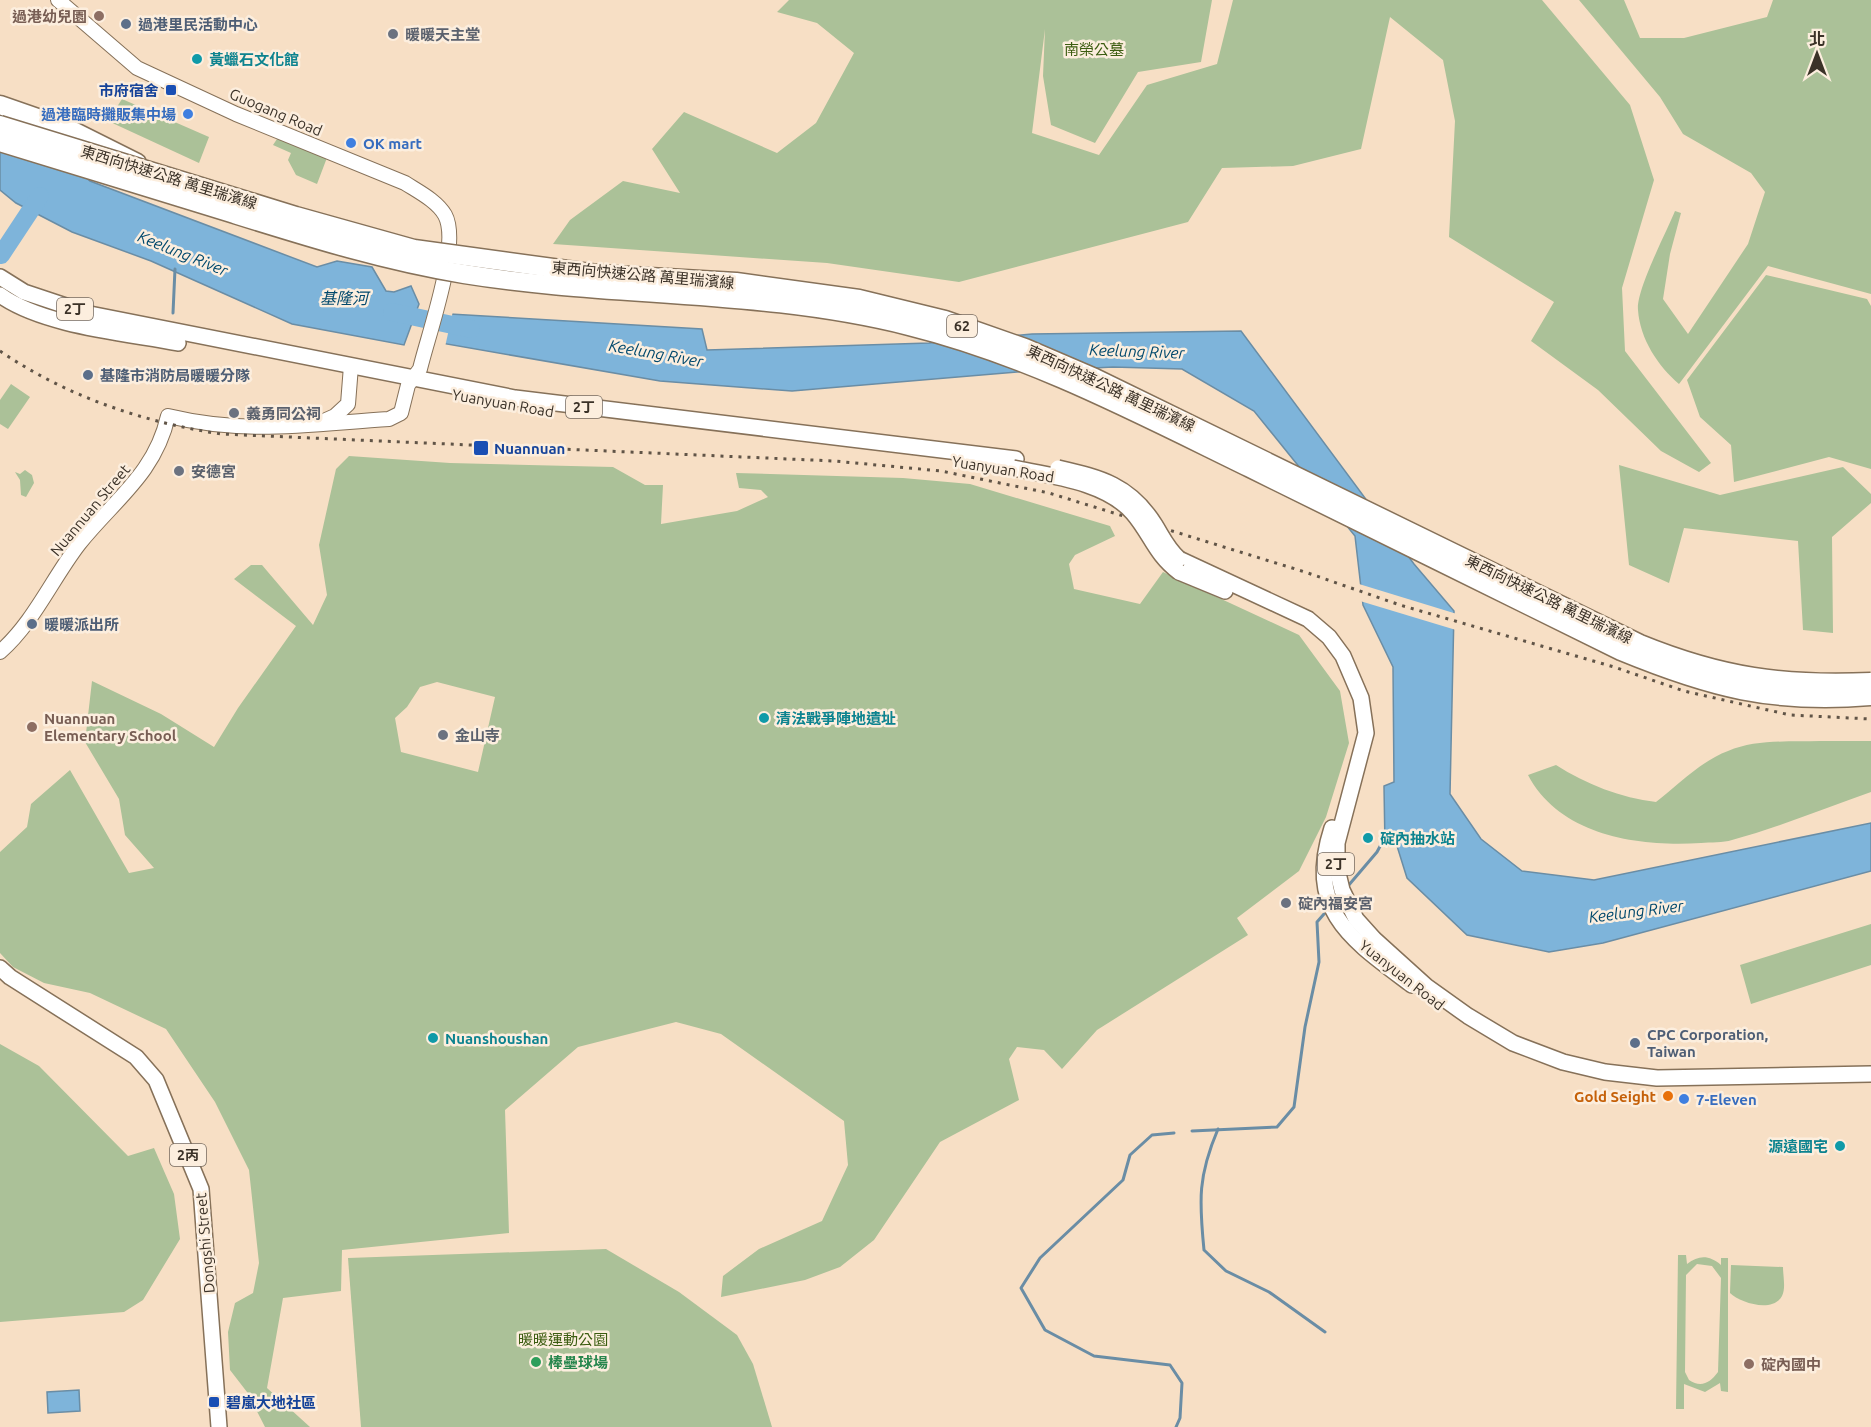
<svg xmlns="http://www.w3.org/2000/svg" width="1871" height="1427" viewBox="0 0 1871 1427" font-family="Ubuntu,'Noto Sans TC',sans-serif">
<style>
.green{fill:#abc198;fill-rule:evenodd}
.water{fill:#7eb4da;stroke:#6a8da5;stroke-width:1.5}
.pier{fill:#f7dfc5}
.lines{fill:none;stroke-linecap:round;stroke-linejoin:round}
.stream{stroke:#6a8da5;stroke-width:3}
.river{stroke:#7eb4da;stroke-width:18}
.secondary-casing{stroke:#867159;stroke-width:16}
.primary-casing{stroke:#867159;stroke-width:18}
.highway-casing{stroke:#867159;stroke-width:21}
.secondary{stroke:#fff;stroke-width:14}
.primary{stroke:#fff;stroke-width:15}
.highway{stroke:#fff;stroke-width:18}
.rail{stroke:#605447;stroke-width:3;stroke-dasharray:3 6;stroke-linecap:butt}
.primary-bridge-casing{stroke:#867159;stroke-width:18;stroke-linecap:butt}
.highway-bridge-casing{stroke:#867159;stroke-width:21;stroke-linecap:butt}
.primary-bridge{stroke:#fff;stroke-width:15}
.highway-bridge{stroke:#fff;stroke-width:18}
.education-dot{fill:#8d6e63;stroke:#fceede;stroke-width:2}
.service-dot{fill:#5c6f8a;stroke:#fceede;stroke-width:2}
.worship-dot{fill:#6b7280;stroke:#fceede;stroke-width:2}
.culture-dot{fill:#0f9aa8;stroke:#fceede;stroke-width:2}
.transit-dot{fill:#1a4fb4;stroke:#fceede;stroke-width:2}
.shop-dot{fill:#3f7fe0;stroke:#fceede;stroke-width:2}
.food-dot{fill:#e8710a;stroke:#fceede;stroke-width:2}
.leisure-dot{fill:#2e9e5b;stroke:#fceede;stroke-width:2}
.labels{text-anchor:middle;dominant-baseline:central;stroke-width:5;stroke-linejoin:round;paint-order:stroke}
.shield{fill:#fceede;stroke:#756a5f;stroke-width:1.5}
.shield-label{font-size:14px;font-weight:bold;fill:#3b3228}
.education-label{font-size:15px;font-weight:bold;fill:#785e54;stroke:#fceede;text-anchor:start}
.service-label{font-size:15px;font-weight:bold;fill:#4e5e75;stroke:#fceede;text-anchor:start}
.worship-label{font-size:15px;font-weight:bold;fill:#5b616d;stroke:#fceede;text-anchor:start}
.park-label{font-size:15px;fill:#3c5d11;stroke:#fceede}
.culture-label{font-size:15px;font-weight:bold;fill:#0d838f;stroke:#fceede;text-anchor:start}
.transit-label{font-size:15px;font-weight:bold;fill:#164399;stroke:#fceede;text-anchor:start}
.street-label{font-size:15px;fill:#3b3228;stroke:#fceede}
.shop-label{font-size:15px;font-weight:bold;fill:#366cbe;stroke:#fceede;text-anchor:start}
.food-label{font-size:15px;font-weight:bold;fill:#c56008;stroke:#fceede;text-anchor:end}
.leisure-label{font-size:15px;font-weight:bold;fill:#27864d;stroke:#fceede;text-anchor:start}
.water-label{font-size:16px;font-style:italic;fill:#00486c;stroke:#fceede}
</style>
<rect width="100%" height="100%" fill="#f7dfc5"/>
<g class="green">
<polygon points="789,0 1212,0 1201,62 1138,72 1095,143 1051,125 1043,76 1045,29 1032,133 1099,155 1147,85 1217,64 1233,0 1542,0 1630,105 1654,180 1622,288 1625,351 1711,463 1699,472 1661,451 1598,390 1531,341 1554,302 1449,237 1455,121 1443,60 1390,17 1361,149 1293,166 1222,168 1188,222 959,282 827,263 553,244 570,220 623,181 680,193 652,149 684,112 777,153 816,123 854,53 817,23 777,12"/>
<path d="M1579 0H1624L1640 38H1684L1767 17 1773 0H1871V294L1768 266 1679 384C1658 366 1640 339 1638 310 1636 290 1667 231 1675 211L1681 213 1670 254 1663 299 1688 334 1748 244 1765 192 1751 173 1683 134 1660 97Z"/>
<polygon points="122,99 209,137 199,163 108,121"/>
<polygon points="279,136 328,155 317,184 296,175 288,160 291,153 273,145"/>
<polygon points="1766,275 1867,299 1871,306 1871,469 1829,457 1734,482 1731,445 1700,417 1687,380"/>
<polygon points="11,384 30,397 8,429 0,424 0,400"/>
<path d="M349 456 450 463 613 467 645 485H663L661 524 737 511 768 497 761 490 739 488 736 473 903 478 970 484 1110 526 1115 536 1075 555 1069 564 1074 589 1140 604 1163 572 1299 635 1340 691 1349 743 1326 817 1299 871 1237 918 1248 935 1097 1030 1062 1069 1044 1050 1017 1047 1009 1059 1019 1100 940 1142 874 1240 840 1267 805 1280 721 1297 723 1276 759 1249 822 1221 848 1165 844 1121 721 1034 676 1022 578 1047 505 1110 509 1233 342 1250 341 1291 283 1298 267 1388 310 1427H265L247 1392 230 1370 228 1332 235 1303 253 1293 259 1263 249 1170 215 1102 166 1029 90 993 44 983 13 967 0 953V852L27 827 31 804 70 770 129 873 154 868 125 835 119 799 85 742 92 681 161 714 214 747 238 708 296 626 234 579 251 565H262L313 625 327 595 319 545 336 469ZM437 682 495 697 478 772 401 752 395 718 407 707 420 687Z"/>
<polygon points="1619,465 1720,495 1843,467 1871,494 1871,503 1832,537 1833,633 1803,630 1798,541 1684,528 1669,583 1629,565"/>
<polygon points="25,470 32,475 34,483 26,497 21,495 20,480 15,472 20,474"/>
<path d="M1820 741H1871V792C1826 808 1779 827 1732 840 1723 843 1711 842 1701 843 1639 847 1560 836 1528 775L1556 765C1586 784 1621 798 1656 802 1678 785 1701 761 1728 751 1756 739 1790 742 1820 741Z"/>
<polygon points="1871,924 1871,965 1751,1004 1740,965"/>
<polygon points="0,1044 39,1066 128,1156 154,1148 174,1194 180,1239 143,1300 124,1312 0,1322"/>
<polygon points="606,1249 679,1292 737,1335 753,1364 772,1427 361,1427 348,1258"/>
<path d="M1678 1255H1686L1687 1264C1699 1255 1709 1255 1721 1265V1258H1728V1392L1721 1391 1720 1383 1705 1392 1684 1384V1409H1676ZM1697 1264 1712 1266 1721 1278 1718 1372C1710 1383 1701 1388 1689 1380L1685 1372 1686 1275Z"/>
<path d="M1731 1265 1783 1267C1783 1276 1786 1288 1782 1296 1773 1313 1740 1303 1730 1293Z"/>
</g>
<g class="water">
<polygon points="0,98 90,181 317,267 337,261 372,267 386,291 394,292 411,286 419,304 404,345 292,324 151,261 72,232 16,203 0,190"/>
<polygon points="450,314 702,329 707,350 929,343 1032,334 1241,331 1414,564 1454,611 1450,794 1481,839 1522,871 1594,880 1871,823 1871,871 1603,943 1549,952 1467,935 1407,878 1397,846 1385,846 1384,786 1394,782 1393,667 1363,605 1355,536 1254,411 1182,369 1113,367 1017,372 792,391 660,381 441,343"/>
<polygon points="79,1390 80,1411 48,1413 47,1392"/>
</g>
<g class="pier">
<polygon points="450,311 453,311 445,347 440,346 438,343"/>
<polygon points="1359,584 1457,614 1456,630 1360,601"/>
</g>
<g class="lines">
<g class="stream">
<polyline points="173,313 175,269"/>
<polyline points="1348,886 1377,852 1385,837"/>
<path d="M1218 1129C1198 1176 1199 1200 1204 1250L1226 1271 1269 1292 1325 1332"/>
<polyline points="1192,1131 1277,1127 1294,1107 1305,1027 1319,962 1317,922 1324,914"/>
<polyline points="1174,1133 1152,1135 1130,1155 1123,1180 1040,1258 1021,1288 1045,1330 1094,1356 1170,1365 1182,1383 1180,1418 1176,1427"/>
</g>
<g class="river">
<polyline points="1,255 40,196"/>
<polyline points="392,312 471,329"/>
</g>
<defs>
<g id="secondary">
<polyline points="326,420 335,416 348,404 351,366"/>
<path d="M0 652C34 622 52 579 79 544 114 500 155 474 168 416 247 435 310 424 389 419L401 413 408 385 420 369C428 335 461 244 445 215 437 201 419 192 405 183L236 114 137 68 58 0"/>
</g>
<g id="primary">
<polyline points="0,277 24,292 90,314 515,398 1016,459"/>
<path d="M0 295C43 326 126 333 178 343"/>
<polyline points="1179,559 1308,619 1329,637 1343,656 1361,698 1366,733 1337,843 1337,869 1342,890 1356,919 1374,939 1426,986 1468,1016 1513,1043 1563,1062 1605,1072 1657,1078 1871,1074"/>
<polyline points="1179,572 1225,591"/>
<path d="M1332 828C1305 911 1352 940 1412 985"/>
<polyline points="0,968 10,977 136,1057 156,1080 201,1189 219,1427"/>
</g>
<polyline id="highway" points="0,105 69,129 137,163"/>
</defs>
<use href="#secondary" class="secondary-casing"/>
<use href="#primary" class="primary-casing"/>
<use href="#highway" class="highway-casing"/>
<use href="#secondary" class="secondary"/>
<use href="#primary" class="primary"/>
<use href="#highway" class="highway"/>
<path class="rail" d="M0 351C66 396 142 422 221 434L834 461 941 471 1049 493 1305 572 1400 605 1614 667 1684 691 1790 715 1871 719"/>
<defs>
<g id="primary-bridge">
<path d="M1013 468C1052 476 1106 482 1133 513 1151 534 1155 554 1179 572"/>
<path d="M1058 468C1101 478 1130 485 1155 525 1163 538 1167 548 1179 559"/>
</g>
<g id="highway-bridge">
<path d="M0 125 296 216 414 249 597 274 736 282 859 299 945 320 1025 348 1095 378 1640 644C1721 677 1784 686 1871 682"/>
<path d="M0 142C77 166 154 189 231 213 308 237 384 261 464 274 612 298 763 289 909 326 1030 356 1139 414 1250 468 1374 529 1497 590 1621 651 1711 688 1772 704 1871 696"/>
</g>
</defs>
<use href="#primary-bridge" class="primary-bridge-casing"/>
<use href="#highway-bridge" class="highway-bridge-casing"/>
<use href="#primary-bridge" class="primary-bridge"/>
<use href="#highway-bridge" class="highway-bridge"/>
</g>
<g class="education-dot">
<circle cx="99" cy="16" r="6"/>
<circle cx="32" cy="727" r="6"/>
<circle cx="1749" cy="1364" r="6"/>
</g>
<g class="service-dot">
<circle cx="126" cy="24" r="6"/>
<circle cx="88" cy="375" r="6"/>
<circle cx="32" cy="624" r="6"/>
<circle cx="1635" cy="1043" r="6"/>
</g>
<g class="worship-dot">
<circle cx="393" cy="34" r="6"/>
<circle cx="234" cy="413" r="6"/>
<circle cx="179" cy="471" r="6"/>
<circle cx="443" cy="735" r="6"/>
<circle cx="1286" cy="903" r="6"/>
</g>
<g class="culture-dot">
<circle cx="197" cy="59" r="6"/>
<circle cx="764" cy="718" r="6"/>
<circle cx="1368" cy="838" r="6"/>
<circle cx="433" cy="1038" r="6"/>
<circle cx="1840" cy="1146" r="6"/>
</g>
<g class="transit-dot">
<rect x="165" y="84" width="12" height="12" rx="3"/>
<rect x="473" y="440" width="16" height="16" rx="3"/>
<rect x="208" y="1396" width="12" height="12" rx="3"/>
</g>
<g class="shop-dot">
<circle cx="188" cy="114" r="6"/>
<circle cx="351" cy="143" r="6"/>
<circle cx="1684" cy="1099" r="6"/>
</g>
<circle class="food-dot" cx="1668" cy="1096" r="6"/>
<circle class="leisure-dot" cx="536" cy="1362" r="6"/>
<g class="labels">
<g class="shield">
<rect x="57" y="298" width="36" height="22" rx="4.5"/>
<rect x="947" y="315" width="30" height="22" rx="4.5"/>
<rect x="566" y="396" width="36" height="22" rx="4.5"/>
<rect x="1318" y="853" width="36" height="22" rx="4.5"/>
<rect x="170" y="1144" width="36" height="22" rx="4.5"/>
</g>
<g class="shield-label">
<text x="75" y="309">2丁</text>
<text x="962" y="326">62</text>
<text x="584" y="407">2丁</text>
<text x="1336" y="864">2丁</text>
<text x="188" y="1155">2丙</text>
</g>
<g class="education-label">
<text x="87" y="16" text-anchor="end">過港幼兒園</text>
<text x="44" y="718">Nuannuan<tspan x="44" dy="17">Elementary School</tspan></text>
<text x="1761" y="1364">碇內國中</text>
</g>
<g class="service-label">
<text x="138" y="24">過港里民活動中心</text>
<text x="100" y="375">基隆市消防局暖暖分隊</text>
<text x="44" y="624">暖暖派出所</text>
<text x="1647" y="1034">CPC Corporation,<tspan x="1647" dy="17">Taiwan</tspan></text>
</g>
<g class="worship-label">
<text x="405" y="34">暖暖天主堂</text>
<text x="246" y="413">義勇同公祠</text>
<text x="191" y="471">安德宮</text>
<text x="455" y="735">金山寺</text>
<text x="1298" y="903">碇內福安宮</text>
</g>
<g class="park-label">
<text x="1094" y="49">南榮公墓</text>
<text x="563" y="1339">暖暖運動公園</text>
</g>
<g class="culture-label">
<text x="209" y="59">黃蠟石文化館</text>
<text x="776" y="718">清法戰爭陣地遺址</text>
<text x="1380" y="838">碇內抽水站</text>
<text x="445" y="1038">Nuanshoushan</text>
<text x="1828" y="1146" text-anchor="end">源遠國宅</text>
</g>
<g class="transit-label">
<text x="159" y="90" text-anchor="end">市府宿舍</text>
<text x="494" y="448">Nuannuan</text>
<text x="226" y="1402">碧嵐大地社區</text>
</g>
<g class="street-label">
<text transform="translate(276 112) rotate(23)">Guogang Road</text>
<text transform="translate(169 177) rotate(17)">東西向快速公路 萬里瑞濱線</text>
<text transform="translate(643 275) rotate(5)">東西向快速公路 萬里瑞濱線</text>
<text transform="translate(1111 388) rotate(25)">東西向快速公路 萬里瑞濱線</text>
<text transform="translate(503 403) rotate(10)">Yuanyuan Road</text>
<text transform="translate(1003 469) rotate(9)">Yuanyuan Road</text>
<text transform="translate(90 510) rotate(-50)">Nuannuan Street</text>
<text transform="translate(1549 599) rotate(26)">東西向快速公路 萬里瑞濱線</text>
<text transform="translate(1402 975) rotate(38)">Yuanyuan Road</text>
<text transform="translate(205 1243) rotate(-95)">Dongshi Street</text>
</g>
<g class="shop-label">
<text x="176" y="114" text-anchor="end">過港臨時攤販集中場</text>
<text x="363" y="143">OK mart</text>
<text x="1696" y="1099">7-Eleven</text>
</g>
<g class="food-label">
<text x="1656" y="1096">Gold Seight</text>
</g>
<g class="leisure-label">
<text x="548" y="1362">棒壘球場</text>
</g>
<g class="water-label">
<text transform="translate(183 253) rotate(22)">Keelung River</text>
<text x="344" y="298">基隆河</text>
<text transform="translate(1137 351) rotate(2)">Keelung River</text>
<text transform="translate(656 353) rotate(10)">Keelung River</text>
<text transform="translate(1636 911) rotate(-7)">Keelung River</text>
</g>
</g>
<g transform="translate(1817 54)" stroke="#fceede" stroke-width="4.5" paint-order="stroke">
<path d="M0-4.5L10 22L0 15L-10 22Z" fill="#3b3228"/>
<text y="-9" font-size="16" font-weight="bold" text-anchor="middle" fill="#3b3228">北</text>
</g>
</svg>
